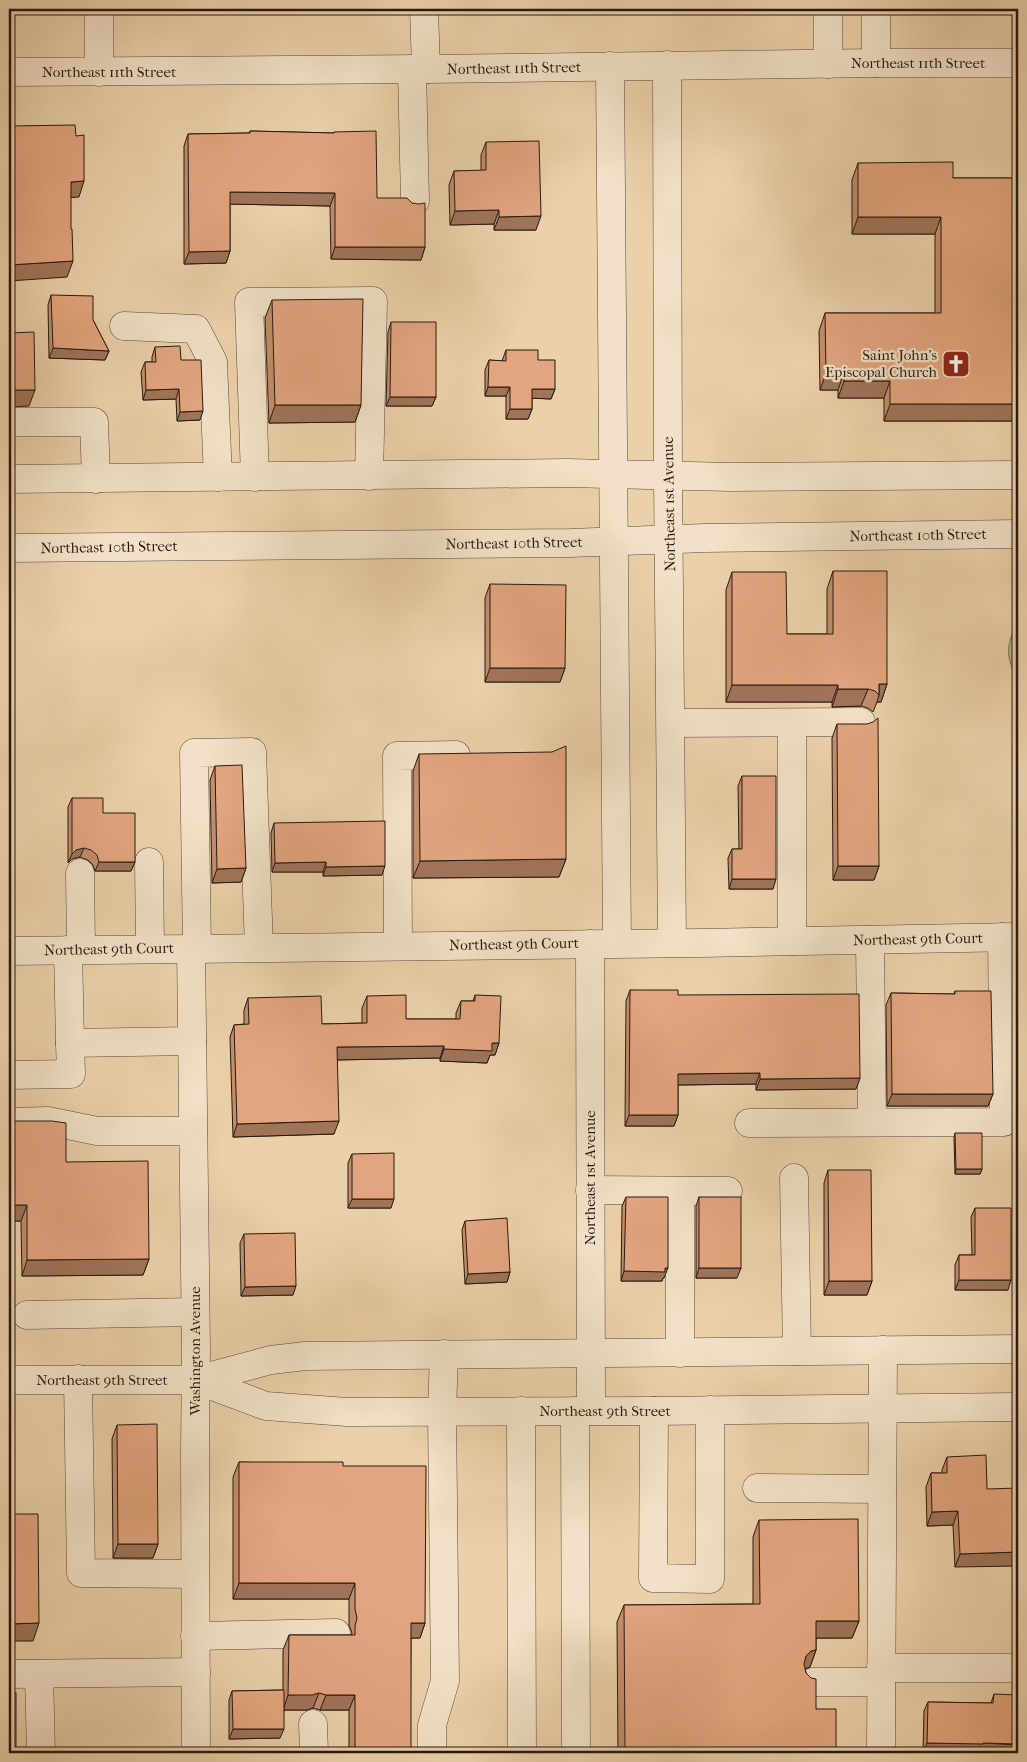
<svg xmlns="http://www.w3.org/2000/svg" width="1027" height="1762" viewBox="0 0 1027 1762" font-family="'IM FELL French Canon',serif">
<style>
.green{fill:#b8bb87;stroke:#706a4c}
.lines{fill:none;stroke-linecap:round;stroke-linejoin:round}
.minor-casing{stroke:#584736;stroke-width:29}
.minor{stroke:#f2e1c8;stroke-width:28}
.wall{fill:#c38e6d;stroke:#271910}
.shaded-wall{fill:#9f7459;stroke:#271910}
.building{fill:#e3a57f;stroke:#271910}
.labels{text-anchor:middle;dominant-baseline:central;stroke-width:4.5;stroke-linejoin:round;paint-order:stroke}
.street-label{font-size:15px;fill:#271910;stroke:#f2e1c8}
.poi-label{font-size:15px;fill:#271910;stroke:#f2e1c8;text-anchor:end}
</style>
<rect width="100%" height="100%" fill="#ebd1aa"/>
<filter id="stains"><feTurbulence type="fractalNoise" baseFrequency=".004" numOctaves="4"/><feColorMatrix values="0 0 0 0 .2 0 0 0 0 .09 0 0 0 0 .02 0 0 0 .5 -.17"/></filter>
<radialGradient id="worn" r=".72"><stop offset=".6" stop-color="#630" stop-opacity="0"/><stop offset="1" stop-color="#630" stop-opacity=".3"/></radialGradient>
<path class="green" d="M1018 623V680C1006 658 1005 645 1018 623Z"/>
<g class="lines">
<defs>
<g id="minor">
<polyline points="424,9 426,69"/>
<polyline points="828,9 828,64"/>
<polyline points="876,63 876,9"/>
<polyline points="667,65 668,476 672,943"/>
<polyline points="610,66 617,943"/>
<polyline points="412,69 415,201"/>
<polyline points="9,72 426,69 876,63 1018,63"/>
<polyline points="99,72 99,9"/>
<polyline points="124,326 196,329 213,362 218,477"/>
<polyline points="9,422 94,422 96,479"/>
<polyline points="255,477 249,302 373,301 369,476"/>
<polyline points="9,479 568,473 730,477 1018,475"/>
<polyline points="9,548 570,543 705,538 1018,534"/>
<polyline points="671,723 861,722"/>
<polyline points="792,734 792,941"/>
<polyline points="149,862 150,949"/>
<polyline points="80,873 81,949"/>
<polyline points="870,940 872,1122"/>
<polyline points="590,944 591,1411"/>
<polyline points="398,946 397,756 456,755"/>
<polyline points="191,948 196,1349 195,1453 196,1753"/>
<polyline points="197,948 194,753 252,752 259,947"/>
<polyline points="68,950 70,1043 192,1041"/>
<polyline points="9,951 701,943 1018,937"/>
<polyline points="9,1075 71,1074 70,1043"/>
<polyline points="9,1122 48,1121 97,1131 193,1131"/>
<polyline points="749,1123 1004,1122 1002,937"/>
<polyline points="794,1178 797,1351"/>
<polyline points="590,1190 728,1191"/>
<polyline points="680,1191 680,1353"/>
<polyline points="27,1315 195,1312"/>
<polyline points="78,1379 81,1573 195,1574"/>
<polyline points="9,1380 196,1380 271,1360 305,1356 1018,1349"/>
<polyline points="196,1380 266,1406 347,1412 654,1411 1018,1407"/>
<polyline points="521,1411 522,1753"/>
<polyline points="575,1411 576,1753"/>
<polyline points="654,1411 653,1578 710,1579 710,1410"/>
<polyline points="757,1488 882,1489"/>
<polyline points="195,1636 336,1633"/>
<polyline points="881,1668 1010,1668"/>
<polyline points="9,1674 196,1672"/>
<polyline points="39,1674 41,1753"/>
<polyline points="813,1682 881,1682"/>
<polyline points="313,1724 314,1753"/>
<polyline points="432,1753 432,1725 445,1681 442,1412 444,1354"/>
<polyline points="881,1753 883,1350"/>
</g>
</defs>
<use href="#minor" class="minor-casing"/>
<use href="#minor" class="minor"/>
</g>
<g class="wall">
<polygon points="250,131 333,133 334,132 377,198 425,247 421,260 331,259 330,206 230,204 230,251 226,263 184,264 184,146 188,134 249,133"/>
<polygon points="486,142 536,230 494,230 494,224 450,225 449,185 454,171 481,171 481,155"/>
<polygon points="858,163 953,178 1017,178 1018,176 1018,421 884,421 884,398 838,398 838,390 820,390 819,331 825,313 935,313 935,234 852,234 852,180"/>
<polygon points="51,295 93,320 109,351 105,360 49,358 48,305"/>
<polygon points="272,300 361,405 355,422 269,423 265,318"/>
<polygon points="391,322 436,397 432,406 386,406 388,332"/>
<polygon points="155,347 181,360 200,420 177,421 176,399 143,400 141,372 145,362 152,362 152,357"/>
<polygon points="506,350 538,360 555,389 551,399 532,398 532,409 528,419 506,419 506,396 485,396 485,370 489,360 502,361"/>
<polygon points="833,571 887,684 881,702 877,702 873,712 868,708 861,706 832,707 832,702 726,702 726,590 732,572 787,634 827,634 827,589"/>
<polygon points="490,584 565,668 560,682 485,682 485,598"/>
<polygon points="837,724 879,866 874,880 833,880 832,738"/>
<polygon points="419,754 566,859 559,877 413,878 413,771"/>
<polygon points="215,766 246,868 241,882 212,883 210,780"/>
<polygon points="742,776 773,889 729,889 728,858 732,849 739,849 738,786"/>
<polygon points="72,798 103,813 135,862 131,871 95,871 93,865 88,860 80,857 72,859 68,863 68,807"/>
<polygon points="274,823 382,875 323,876 323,872 272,872 271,833"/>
<polygon points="630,990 678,995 860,1078 856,1089 756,1090 756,1084 678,1085 678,1115 674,1126 625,1126 626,1001"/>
<polygon points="955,991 993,1094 988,1106 887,1106 886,1005 891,993 954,994"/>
<polygon points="475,995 499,1043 495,1055 490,1055 487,1063 440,1061 440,1058 337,1060 334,1134 233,1137 230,1037 234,1025 244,1024 244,1010 248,998 322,1024 362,1023 362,1008 367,996 406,1019 456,1019 456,1013 461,1001 473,1001"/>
<polygon points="9,1121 66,1162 149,1259 143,1275 22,1276 21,1221 9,1221"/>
<polygon points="955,1133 982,1169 980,1174 955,1174 954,1138"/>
<polygon points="352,1154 391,1208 348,1208 348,1163"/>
<polygon points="828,1170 872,1281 867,1295 824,1295 824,1183"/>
<polygon points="626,1197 664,1278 663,1278 662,1281 621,1281 622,1206"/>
<polygon points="699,1197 737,1278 696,1278 696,1206"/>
<polygon points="975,1208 1008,1290 955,1290 955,1265 959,1255 972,1255 971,1217"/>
<polygon points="465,1221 510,1272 507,1282 465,1284 462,1230"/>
<polygon points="244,1234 293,1295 241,1296 240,1243"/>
<polygon points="117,1425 158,1544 153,1558 113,1558 112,1439"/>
<polygon points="947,1457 987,1489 955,1567 953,1525 927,1526 926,1487 931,1473 942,1473 942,1470"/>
<polygon points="239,1462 343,1466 425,1623 420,1638 411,1638 410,1753 349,1753 349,1710 320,1710 313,1708 307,1710 284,1710 280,1738 229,1739 229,1700 232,1691 283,1690 283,1650 289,1635 351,1635 352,1633 349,1625 349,1599 233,1599 233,1477"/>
<polygon points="759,1520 859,1621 852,1638 816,1638 816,1650 810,1667 805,1669 816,1709 836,1753 618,1753 617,1622 624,1605 753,1604 753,1537"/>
<polygon points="994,1694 1015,1753 923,1752 924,1711 928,1702 991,1703"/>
</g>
<g class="shaded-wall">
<polygon points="84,181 79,197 65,198 71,182"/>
<polygon points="230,192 335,193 330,206 225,204"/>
<polygon points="499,210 494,224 450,225 455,211"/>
<polygon points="541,216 536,230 494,230 499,217"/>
<polygon points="858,217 941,217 935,234 852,234"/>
<polygon points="335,247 425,247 421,260 331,259"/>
<polygon points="230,251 226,263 184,264 189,252"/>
<polygon points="73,261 67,277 9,281 9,265"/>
<polygon points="53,348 109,351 105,360 49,358"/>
<polygon points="826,373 844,373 838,390 820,390"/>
<polygon points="844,381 890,381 884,398 838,398"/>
<polygon points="488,387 510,387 506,396 485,396"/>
<polygon points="179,389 176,399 143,400 146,390"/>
<polygon points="532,389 555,389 551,399 529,398"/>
<polygon points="9,390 35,390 29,406 9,407"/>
<polygon points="390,397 436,397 432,406 386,406"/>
<polygon points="890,404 1018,404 1018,421 884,421"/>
<polygon points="275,405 361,405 355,422 269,423"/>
<polygon points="510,409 532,409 528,419 506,419"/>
<polygon points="203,411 200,420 177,421 180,412"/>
<polygon points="490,668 565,668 560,682 485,682"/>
<polygon points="879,684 887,684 881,702 877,702 879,695"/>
<polygon points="732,685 838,685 832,702 726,702"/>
<polygon points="838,689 868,689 861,706 832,707"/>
<polygon points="84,848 80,857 72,859 68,863 72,854 76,850"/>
<polygon points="566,859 559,877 413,878 420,861"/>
<polygon points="99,862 135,862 131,871 95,871"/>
<polygon points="326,862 323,872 272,872 275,863"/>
<polygon points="385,866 382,875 323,876 326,867"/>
<polygon points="838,866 879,866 874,880 833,880"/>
<polygon points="246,868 241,882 212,883 217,869"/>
<polygon points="732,879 776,879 773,889 729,889"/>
<polygon points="492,1043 499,1043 495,1055 490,1055 487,1063 440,1061 444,1049"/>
<polygon points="444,1046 440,1058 332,1060 337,1047"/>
<polygon points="760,1073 756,1084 674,1085 678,1074"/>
<polygon points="860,1078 856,1089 756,1090 760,1079"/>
<polygon points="892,1094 993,1094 988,1106 887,1106"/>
<polygon points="629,1115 678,1115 674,1126 625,1126"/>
<polygon points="339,1121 334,1134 233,1137 237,1124"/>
<polygon points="956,1169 982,1169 980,1174 955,1174"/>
<polygon points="352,1199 394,1199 391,1208 348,1208"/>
<polygon points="9,1205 27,1205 21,1221 9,1221"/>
<polygon points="149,1259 143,1275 22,1276 27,1260"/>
<polygon points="668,1268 664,1278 663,1278 662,1281 621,1281 624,1271"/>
<polygon points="699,1268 741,1268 737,1278 696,1278"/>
<polygon points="510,1272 507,1282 465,1284 468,1274"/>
<polygon points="959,1280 1011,1280 1008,1290 955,1290"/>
<polygon points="829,1281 872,1281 867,1295 824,1295"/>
<polygon points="296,1286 293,1295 241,1296 245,1287"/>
<polygon points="958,1511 953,1525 927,1526 932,1512"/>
<polygon points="118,1544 158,1544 153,1558 113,1558"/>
<polygon points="1018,1552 1018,1566 955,1567 960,1554"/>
<polygon points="239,1583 355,1583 349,1599 233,1599"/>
<polygon points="816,1621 859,1621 852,1638 810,1638"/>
<polygon points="39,1623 33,1641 9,1641 9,1624"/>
<polygon points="411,1623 425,1623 420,1638 406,1638"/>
<polygon points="816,1650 810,1667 805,1669 800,1674 806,1656 811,1651"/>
<polygon points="319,1693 313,1708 307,1710 283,1710 288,1695"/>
<polygon points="326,1695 355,1695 349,1710 320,1710"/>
<polygon points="233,1729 284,1729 280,1738 229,1739"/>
<polygon points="927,1743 983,1743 1018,1745 1015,1753 923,1752"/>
<polygon points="355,1749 411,1749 410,1753 353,1753"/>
<polygon points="9,1750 16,1750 15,1753 9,1753"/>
</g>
<g class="building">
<polygon points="75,125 76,136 84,135 84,181 71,182 71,229 72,229 73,261 9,265 9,126"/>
<polygon points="250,131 334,133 334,132 376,131 377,198 407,198 412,203 419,204 425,203 425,247 335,247 335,193 230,192 230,251 189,252 188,134 250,133"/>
<polygon points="539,141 541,216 499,217 499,210 455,211 454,171 486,170 486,142"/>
<polygon points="953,162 953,178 1018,178 1018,404 890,404 890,381 844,381 844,373 826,373 825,313 941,313 941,217 858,217 858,163"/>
<polygon points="51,295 93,296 93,320 109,351 53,348"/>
<polygon points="363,299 361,405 275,405 272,300"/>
<polygon points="391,322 436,322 436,397 390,397"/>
<polygon points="34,332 35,390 9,390 9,333"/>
<polygon points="180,346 181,360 201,360 203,411 180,412 179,389 146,390 145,362 156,362 155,347"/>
<polygon points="506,350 538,350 538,360 555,360 555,389 532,389 532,409 510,409 510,387 488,387 489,360 506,361"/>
<polygon points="833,571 887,571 887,684 879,684 879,695 875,691 868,689 838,689 838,685 732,685 732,572 786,572 787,634 833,634"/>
<polygon points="490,584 566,585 565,668 490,668"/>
<polygon points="878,718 879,866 838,866 837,724 867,724 873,722"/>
<polygon points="566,746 566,859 420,861 419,754 552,752"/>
<polygon points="242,765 246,868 217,869 215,766"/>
<polygon points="742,776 776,776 776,879 732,879 732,849 742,849"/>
<polygon points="72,798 103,798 103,813 135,813 135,862 99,862 97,855 91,850 84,848 76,850 72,854"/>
<polygon points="385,821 385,866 326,867 326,862 275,863 274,823"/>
<polygon points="630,990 678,990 678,995 859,994 860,1078 760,1079 760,1073 678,1074 678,1115 629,1115"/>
<polygon points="955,991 991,991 993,1094 892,1094 891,993 955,994"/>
<polygon points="406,995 406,1019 460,1019 461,1001 475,1001 475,995 501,996 499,1043 492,1043 492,1051 444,1049 444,1046 337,1047 339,1121 237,1124 234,1025 249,1024 248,998 321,996 322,1024 367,1023 367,996"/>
<polygon points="9,1121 52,1121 66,1123 66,1162 148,1161 149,1259 27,1260 27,1205 9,1205"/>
<polygon points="955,1133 982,1133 982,1169 956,1169"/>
<polygon points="394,1153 394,1199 352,1199 352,1154"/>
<polygon points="828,1170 871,1170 872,1281 829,1281"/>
<polygon points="626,1197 668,1197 668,1268 665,1268 665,1272 624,1271"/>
<rect x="699" y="1197" width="42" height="71"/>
<polygon points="975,1208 1011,1208 1011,1280 959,1280 959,1255 975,1255"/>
<polygon points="507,1218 510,1272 468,1274 465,1221"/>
<polygon points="295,1233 296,1286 245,1287 244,1234"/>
<polygon points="157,1424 158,1544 118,1544 117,1425"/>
<polygon points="986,1455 987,1489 1018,1488 1018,1552 960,1554 958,1511 932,1512 931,1473 947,1473 947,1457"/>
<polygon points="239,1462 343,1462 343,1466 426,1466 425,1623 411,1623 411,1749 355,1749 355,1695 326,1695 319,1693 312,1695 288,1695 289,1635 355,1635 355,1626 357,1618 355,1609 355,1583 239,1583"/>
<polygon points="9,1514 38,1514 39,1623 9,1624"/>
<polygon points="858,1519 859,1621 816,1621 816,1650 811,1651 806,1656 804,1664 806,1673 811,1678 816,1679 816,1709 836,1709 836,1753 625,1753 624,1605 760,1604 759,1520"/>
<polygon points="284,1690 284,1729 233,1729 232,1691"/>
<rect x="9" y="1693" width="7" height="57"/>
<polygon points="994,1694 1018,1695 1018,1744 983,1743 983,1744 927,1743 928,1702 993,1703"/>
</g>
<defs>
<symbol id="church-square" viewBox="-11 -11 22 22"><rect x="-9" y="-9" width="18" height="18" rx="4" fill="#8f2418" stroke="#f2e1c8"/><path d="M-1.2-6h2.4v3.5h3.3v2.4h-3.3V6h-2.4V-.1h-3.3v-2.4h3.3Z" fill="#fff"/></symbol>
</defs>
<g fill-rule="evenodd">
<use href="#church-square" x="940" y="348" width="32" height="32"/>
</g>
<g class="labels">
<g class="street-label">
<text x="918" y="63">Northeast 11th Street</text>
<text transform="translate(514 68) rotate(-1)">Northeast 11th Street</text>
<text x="109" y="72">Northeast 11th Street</text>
<text transform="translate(669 504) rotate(-91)">Northeast 1st Avenue</text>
<text transform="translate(918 535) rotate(-1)">Northeast 10th Street</text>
<text transform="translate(514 543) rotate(-1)">Northeast 10th Street</text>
<text transform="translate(109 547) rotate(-1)">Northeast 10th Street</text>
<text transform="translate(918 939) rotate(-1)">Northeast 9th Court</text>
<text transform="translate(514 944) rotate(-1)">Northeast 9th Court</text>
<text transform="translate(109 949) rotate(-1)">Northeast 9th Court</text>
<text transform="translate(590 1178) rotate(-90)">Northeast 1st Avenue</text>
<text transform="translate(195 1351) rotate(-90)">Washington Avenue</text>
<text x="102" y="1380">Northeast 9th Street</text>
<text x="605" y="1411">Northeast 9th Street</text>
</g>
<g class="poi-label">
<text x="937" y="355">Saint John's<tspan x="937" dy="17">Episcopal Church</tspan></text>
</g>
</g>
<rect width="1027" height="1762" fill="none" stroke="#ebd1aa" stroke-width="30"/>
<rect x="10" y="10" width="1007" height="1742" fill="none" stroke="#271910" stroke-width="2.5"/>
<rect x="15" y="15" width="997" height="1732" fill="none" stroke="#271910"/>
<rect width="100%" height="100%" filter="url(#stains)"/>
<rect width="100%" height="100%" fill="url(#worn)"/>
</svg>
